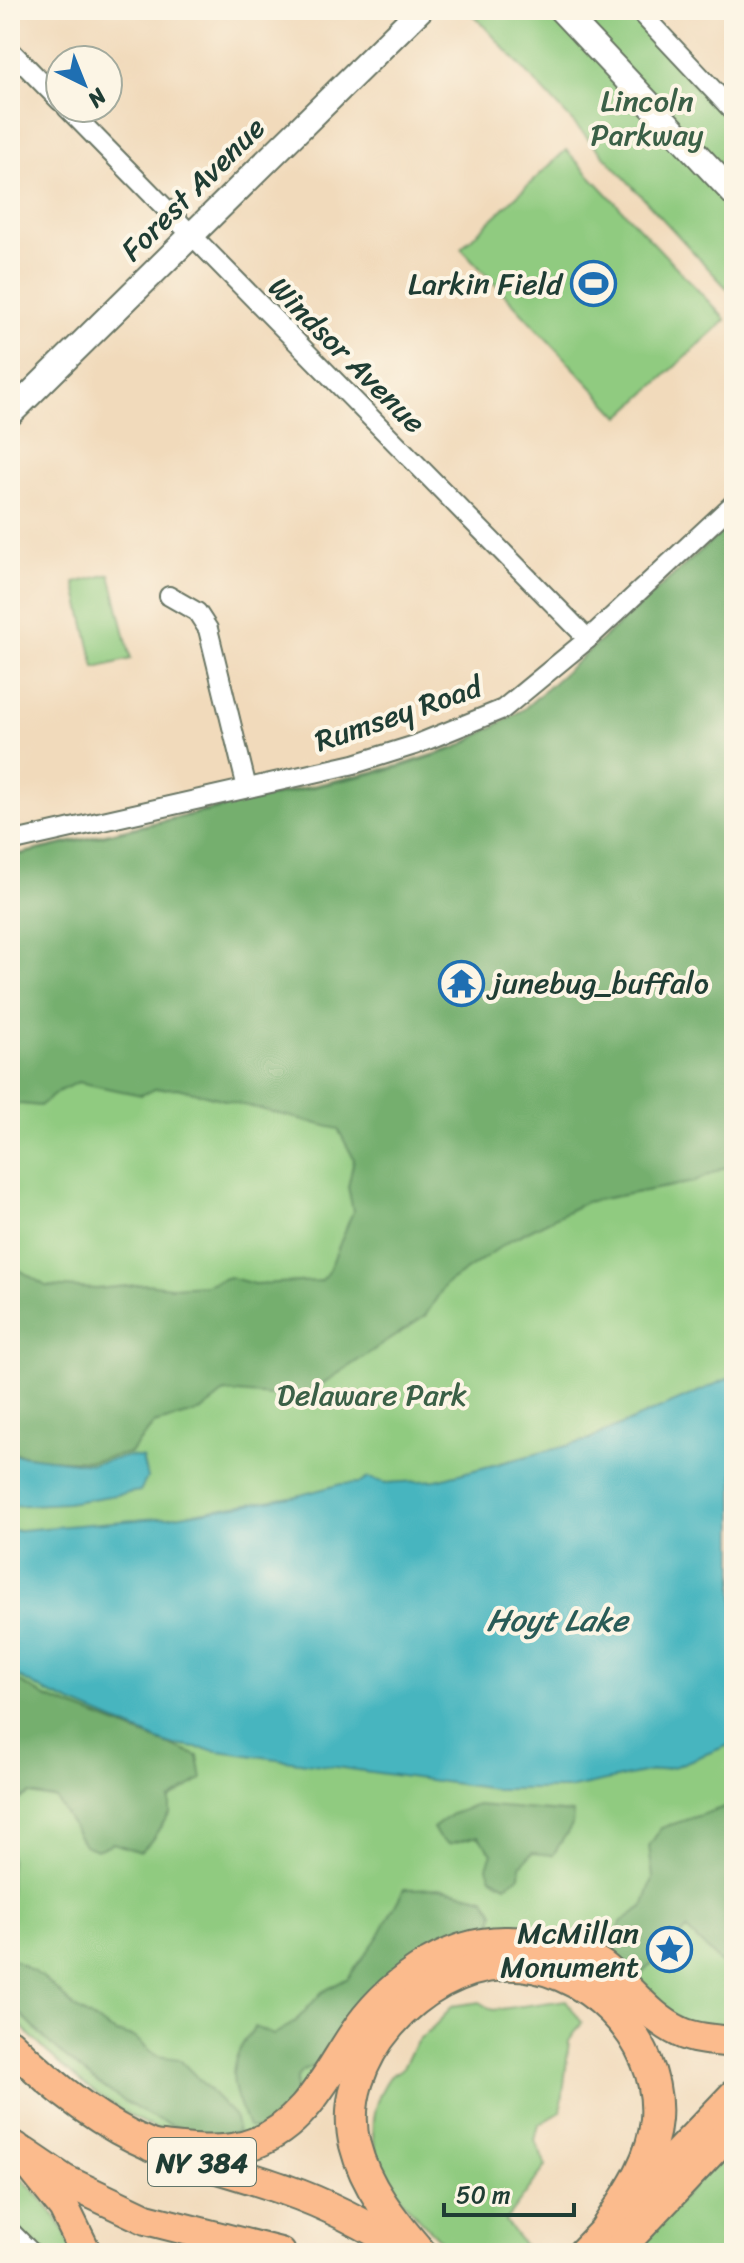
<svg xmlns="http://www.w3.org/2000/svg" width="744" height="2263" viewBox="0 0 744 2263" font-family="Sriracha,sans-serif">
<style>
.green{fill:#90cb80;stroke:#58845a;stroke-width:2}
.forest{fill:#74af6e;stroke:#4a7651;stroke-width:2}
.water{fill:#46b5bf;stroke:#32797a;stroke-width:2}
.lines{fill:none;stroke-linecap:round;stroke-linejoin:round}
.minor-casing{stroke:#687463;stroke-width:22}
.tertiary-casing{stroke:#687463;stroke-width:28}
.primary-casing{stroke:#687463;stroke-width:34}
.trunk-casing{stroke:#687463;stroke-width:34}
.minor{stroke:#fff;stroke-width:18}
.tertiary{stroke:#fff;stroke-width:24}
.primary{stroke:#fbbb8d;stroke-width:30}
.trunk{stroke:#fbbb8d;stroke-width:30}
.labels{text-anchor:middle;dominant-baseline:central;stroke-width:8;stroke-linejoin:round;paint-order:stroke}
.shield{fill:#fcf5e5;stroke:#617469;stroke-width:2}
.shield-label{font-size:28px;font-weight:bold;fill:#1f3d34}
.park-label{font-size:30px;fill:#3b6047;stroke:#fcf5e5}
.street-label{font-size:30px;fill:#1f3d34;stroke:#fcf5e5}
.poi-label{font-size:30px;fill:#1f3d34;stroke:#fcf5e5;text-anchor:end}
.water-label{font-size:32px;font-style:italic;fill:#295b57;stroke:#fcf5e5}
</style>
<rect width="100%" height="100%" fill="#fcf5e5"/>
<filter id="ink" filterUnits="userSpaceOnUse"><feTurbulence type="fractalNoise" baseFrequency=".0125" numOctaves="2"/><feDisplacementMap in="SourceGraphic" scale="16" xChannelSelector="R" yChannelSelector="G"/><feConvolveMatrix kernelMatrix="1 2 1 2 8 2 1 2 1" color-interpolation-filters="sRGB"/></filter>
<filter id="wash" filterUnits="userSpaceOnUse"><feTurbulence type="fractalNoise" baseFrequency=".006" numOctaves="4" result="noise"/><feDisplacementMap in="SourceGraphic" scale="32" xChannelSelector="R" yChannelSelector="G"/><feGaussianBlur stdDeviation="1.8" result="paint"/><feColorMatrix in="noise" values="0 0 0 0 0 0 0 0 0 0 0 0 0 0 0 0 0 1.4 0 .05"/><feComposite in="paint" operator="in"/></filter>
<g filter="url(#wash)">
<rect width="100%" height="100%" fill="#f1dabb"/>
<g class="green">
<polygon points="469,10 625,10 734,127 734,296"/>
<polygon points="566,150 726,320 620,417 461,248"/>
<path d="M734 521V2034L697 2029 525 1934 240 2142C218 2139 193 2139 172 2134 117 2119 47 2056 10 2014V856L401 765 457 747 524 709Z"/>
<polygon points="110,574 131,659 95,668 75,583"/>
<path d="M566 2000 582 2023 569 2041 561 2112 539 2125 535 2140 546 2166 505 2221 530 2253H454C406 2208 342 2147 389 2078 392 2073 399 2072 403 2067 409 2059 411 2048 418 2041 431 2029 441 2021 452 2006L480 2002 493 2010Z"/>
<polygon points="734,2146 734,2253 628,2253"/>
<path d="M10 2169C35 2189 65 2221 72 2253H10Z"/>
</g>
<g class="forest">
<polygon points="734,521 734,1163 694,1182 586,1202 512,1239 445,1285 425,1316 310,1392 272,1396 225,1392 202,1411 154,1424 130,1453 91,1461 43,1459 10,1452 10,1264 46,1286 96,1289 146,1284 171,1287 205,1285 229,1277 254,1284 320,1281 328,1273 353,1211 348,1187 354,1159 338,1129 178,1088 155,1089 141,1095 78,1082 59,1091 40,1106 10,1103 10,857 401,767 457,748 524,709"/>
<path d="M10 1676 46 1697 198 1756 202 1779 170 1800V1814C159 1826 153 1843 140 1852L113 1843 97 1850 84 1845 56 1799 30 1794 10 1805Z"/>
<polygon points="734,1804 734,1976 687,1930 634,1982 614,1965 614,1941 621,1922 643,1907 653,1878 649,1846 661,1828"/>
<polygon points="477,1805 573,1813 572,1825 553,1855 532,1853 521,1865 520,1876 506,1885 491,1877 487,1867 492,1853 478,1836 449,1844 439,1838 433,1828 452,1814"/>
<path d="M442 1888 485 1898 494 1913 491 1932 410 1959 386 1975 361 2001 317 2064 301 2072 296 2080 294 2097 273 2123 259 2130 248 2127C231 2084 223 2065 255 2027L273 2035 295 2022 322 1992 348 1978 378 1937 404 1889Z"/>
<path d="M10 1957 44 1978 75 2008 116 2033 134 2037 157 2056 179 2059 234 2115 238 2132C163 2151 55 2054 10 2002Z"/>
</g>
<g class="water">
<polygon points="734,1376 734,1743 676,1766 568,1789 494,1789 168,1744 48,1693 10,1672 10,1531 169,1517 297,1496 341,1484 360,1483 368,1478 386,1483 436,1480 585,1441"/>
<polygon points="10,1454 91,1464 130,1456 142,1458 147,1478 140,1491 67,1503 10,1506"/>
</g>
</g>
<g filter="url(#ink)">
<g class="lines">
<defs>
<g id="minor">
<polyline points="638,10 734,112"/>
<polyline points="10,50 60,101"/>
<polyline points="67,108 588,639"/>
<polyline points="169,596 197,612 208,629 247,788"/>
<polyline points="10,842 354,764 415,745 503,709 588,639 734,503"/>
<polyline points="10,2231 32,2253"/>
</g>
<g id="tertiary">
<polyline points="561,10 734,194"/>
<polyline points="10,414 420,10"/>
</g>
<g id="primary">
<path d="M10 2044C52 2086 98 2123 153 2146 196 2164 243 2174 286 2190 330 2205 372 2228 412 2253"/>
<polyline points="24,2153 64,2180 146,2219 280,2253"/>
</g>
<g id="trunk">
<path d="M152 2146C186 2149 223 2156 255 2143 304 2124 325 2078 352 2037 385 1987 444 1941 507 1942 537 1942 583 1950 606 1969 631 1990 650 2018 680 2032 696 2040 717 2040 734 2042"/>
<polyline points="16,2148 64,2208 86,2253"/>
<path d="M421 2253C394 2222 365 2186 355 2145 334 2060 420 1969 503 1965 584 1961 662 2038 656 2119 653 2160 627 2196 606 2228"/>
<polyline points="583,2253 734,2095"/>
<polyline points="615,2253 734,2127"/>
</g>
</defs>
<use href="#minor" class="minor-casing"/>
<use href="#tertiary" class="tertiary-casing"/>
<use href="#primary" class="primary-casing"/>
<use href="#trunk" class="trunk-casing"/>
<use href="#minor" class="minor"/>
<use href="#tertiary" class="tertiary"/>
<use href="#primary" class="primary"/>
<use href="#trunk" class="trunk"/>
</g>
</g>
<defs>
<symbol id="stadium-ring" viewBox="-11 -11 22 22"><circle r="9.5" fill="#fcf5e5" stroke="#1f6fb2" stroke-width="1.5"/><path d="M0-5a6.5 5 0 1 0 0 10a6.5 5 0 1 0 0-10ZM-3.5-1.8h7v3.6h-7Z" fill="#1f6fb2"/></symbol>
<symbol id="temple-ring" viewBox="-11 -11 22 22"><circle r="9.5" fill="#fcf5e5" stroke="#1f6fb2" stroke-width="1.5"/><path d="M0-6L5-2H3V0L6.5 2.5H4V6H1.5V3h-3V6H-4V2.5H-6.5L-3 0V-2H-5Z" fill="#1f6fb2"/></symbol>
<symbol id="sight-ring" viewBox="-11 -11 22 22"><circle r="9.5" fill="#fcf5e5" stroke="#1f6fb2" stroke-width="1.5"/><path d="M0-6L1.8-2.2L6-1.7L2.9 1.2L3.7 5.4L0 3.3L-3.7 5.4L-2.9 1.2L-6-1.7L-1.8-2.2Z" fill="#1f6fb2"/></symbol>
</defs>
<g fill-rule="evenodd">
<use href="#stadium-ring" x="568" y="258" width="51" height="51"/>
<use href="#temple-ring" x="436" y="958" width="51" height="51"/>
<use href="#sight-ring" x="644" y="1924" width="51" height="51"/>
</g>
<g class="labels">
<rect class="shield" x="148" y="2138" width="108" height="48" rx="6"/>
<g class="shield-label">
<text x="202" y="2162">NY 384</text>
</g>
<g class="park-label">
<text x="647" y="101">Lincoln<tspan x="647" dy="34">Parkway</tspan></text>
<text x="372" y="1395">Delaware Park</text>
</g>
<g class="street-label">
<text transform="translate(193 189) rotate(-45)">Forest Avenue</text>
<text transform="translate(347 355) rotate(45)">Windsor Avenue</text>
<text transform="translate(398 714) rotate(-19)">Rumsey Road</text>
</g>
<g class="poi-label">
<text x="562" y="284">Larkin Field</text>
<text x="492" y="983" text-anchor="start">junebug_buffalo</text>
<text x="639" y="1933">McMillan<tspan x="639" dy="34">Monument</tspan></text>
</g>
<g class="water-label">
<text x="557" y="1620">Hoyt Lake</text>
</g>
</g>
<rect width="744" height="2263" fill="none" stroke="#fcf5e5" stroke-width="40"/>
<g transform="translate(84 84) rotate(137)"><circle r="38" fill="#fcf5e5" stroke="#a4ab9e" stroke-width="2"/>
<path d="M0-6L14 30L0 20L-14 30Z" fill="#1f6fb2"/>
<text y="-12" font-size="22" font-weight="bold" text-anchor="middle" fill="#1f3d34">N</text>
</g>
<path d="M444 2203v12h130v-12" fill="none" stroke="#1f3d34" stroke-width="4"/>
<text x="456" y="2203" font-size="24" fill="#1f3d34" stroke="#fcf5e5" stroke-width="6" paint-order="stroke">50 m</text>
</svg>
